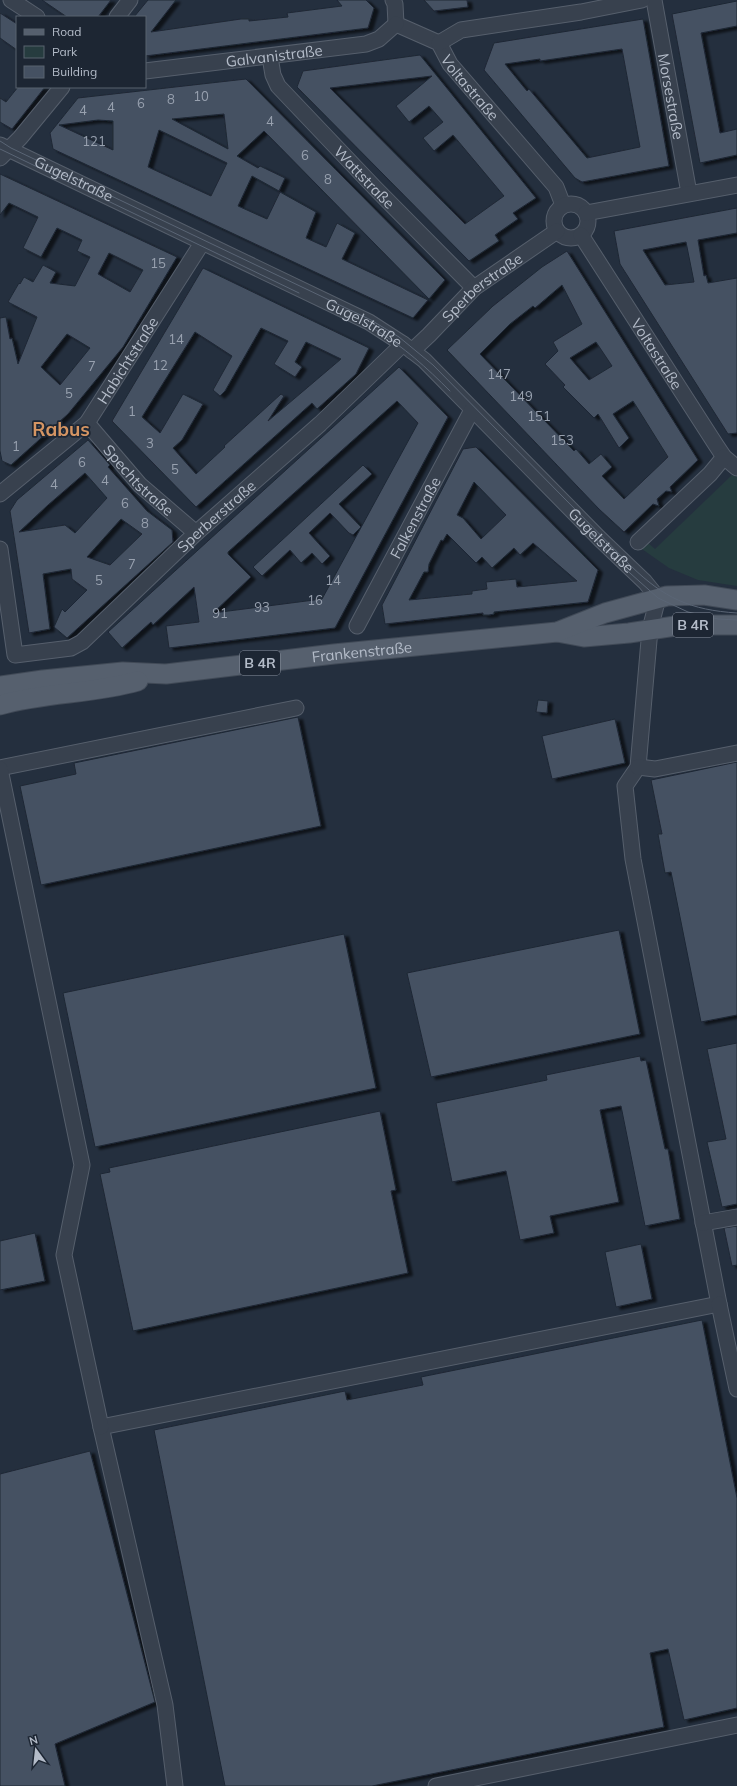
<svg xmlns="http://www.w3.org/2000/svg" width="737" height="1786" viewBox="0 0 737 1786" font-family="Mulish,sans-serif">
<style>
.green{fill:#263c3f}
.building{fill:#455162;stroke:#1f2835;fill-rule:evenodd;filter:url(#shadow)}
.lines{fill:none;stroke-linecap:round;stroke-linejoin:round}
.minor-casing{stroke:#565f6c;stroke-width:17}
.major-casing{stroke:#414a57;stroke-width:21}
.minor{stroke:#38414e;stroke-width:15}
.major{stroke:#56606e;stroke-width:19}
.tram{stroke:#5a6575;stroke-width:1}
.labels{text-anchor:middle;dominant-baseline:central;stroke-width:3.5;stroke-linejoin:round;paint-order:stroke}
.number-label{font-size:13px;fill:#98a1af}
.shield{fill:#1d2633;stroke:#878f9c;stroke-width:1}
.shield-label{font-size:14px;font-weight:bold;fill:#b4bcc9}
.street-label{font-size:15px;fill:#b4bcc9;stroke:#1d2633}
.district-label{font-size:19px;font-weight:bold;fill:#d59563;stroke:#1d2633}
</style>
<defs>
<filter id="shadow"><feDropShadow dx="4.5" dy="2.5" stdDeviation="1" flood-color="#0009"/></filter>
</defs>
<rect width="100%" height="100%" fill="#242f3e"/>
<polygon class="green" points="732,475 737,477 737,586 698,580 669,568 642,549 648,543 655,549"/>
<g class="building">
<polygon points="42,0 111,0 98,17 67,17"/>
<polygon points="148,0 176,0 151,32 241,19 249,19 249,21 288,17 287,13 342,6 337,0 366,0 374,8 368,28 145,56 145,17 134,17"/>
<polygon points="424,0 467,0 468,7 434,11"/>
<polygon points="737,1 737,26 701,33 720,133 737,129 737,155 700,163 672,14"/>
<polygon points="0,13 17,24 17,50 0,38"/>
<path d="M643 19 669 166 582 182 575 178 484 70 494 43ZM622 49 640 147 587 158 529 89 527 91 505 64 540 59V61Z"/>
<path d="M420 55 536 198 513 213 518 219 495 235 499 241 469 261 297 87 303 71ZM432 76 396 106 409 122 429 106 443 122 423 138 434 151 453 135 504 196 465 224 330 88Z"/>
<path d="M246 79 445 280 429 299 264 131 237 156 258 168 260 166 285 178 279 191 252 176 238 206 267 219 280 192 316 212 306 238 326 247 337 223 355 233 342 259 428 300 413 318 53 149 50 133 78 98ZM224 114 228 149 172 119ZM98 120 113 121V150L59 125ZM159 130 227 163 211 196 148 167Z"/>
<polygon points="18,87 45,87 12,129 0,122 0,98 6,102"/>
<path d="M0 174 177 257 123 347 68 414 11 465 2 461 0 451V318L6 317 10 339 12 338 18 364 37 317 8 302 19 283 20 284 24 277 33 282 43 265 56 272 50 283 75 286 90 257 77 251 82 240 57 228 41 257 23 248 38 217 9 203 0 215ZM109 253 143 270 130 292 98 274ZM67 334 90 348 60 385 41 367Z"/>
<path d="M737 208V233L698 240 704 276 706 275 708 283 737 278V433L728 434 620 264 614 231ZM686 242 694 282 665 285 643 250Z"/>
<path d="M567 251 698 460 670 487 672 492 666 491 657 499 659 506 653 504 624 532 599 509 447 350 493 306 542 267ZM562 285 582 324 553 342 558 351 545 364 565 385 563 387 594 418 598 414 619 448 629 438 613 414 633 401 668 457 624 499 602 476 612 467 601 454 589 464 576 449 574 451 480 354 510 324 533 306 535 308ZM596 342 612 366 589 380 570 358Z"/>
<path d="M203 268 369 348 356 374 317 409 312 403 196 507 112 421ZM261 328 288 341 274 364 295 377 302 367 295 362 306 342 341 359 268 421 284 396 281 394 224 446 225 447 196 474 173 448 182 440 203 404 183 394 160 433 142 417 195 332 232 356 213 390 220 396 225 391Z"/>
<path d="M399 367 448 417 335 628 169 648 166 626 199 622 194 587 153 625 151 622 122 648 108 632ZM397 401 418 423 322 599 213 613 251 577 228 554V552Z"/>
<path d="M88 440 110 465 108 467 147 511 172 530 173 542 67 638 54 627 62 609 65 612 87 590 72 579 71 569 43 574 50 629 29 633 10 511 17 500ZM85 473 107 498 75 533 65 525 19 532 48 505ZM121 519 142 534 110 565 87 557Z"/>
<path d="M476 447 598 570 588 602 494 612V614L489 615H483V613L385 624 382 605 463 449ZM474 482 506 515 481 539 463 518 457 515ZM447 534 476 563 482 557 492 568 514 548 520 555 533 543 577 581 517 587 516 579 486 582 487 589 472 591V594L409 600 424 572H428L429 564 441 540 443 541Z"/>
<polygon points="363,465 372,474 339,504 361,527 353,535 349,533 330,513 309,533 330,556 322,564 312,553 301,563 290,550 262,576 253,567"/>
<polygon points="538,700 548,701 547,713 536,712"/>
<polygon points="298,717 321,826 41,885 20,786 76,774 74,763"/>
<polygon points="615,719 625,763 552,779 542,736"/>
<polygon points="737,762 737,1015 701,1022 671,872 665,873 658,834 662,834 651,780"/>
<polygon points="619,930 640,1034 431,1077 407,973"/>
<polygon points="344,934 376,1088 95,1147 63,993"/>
<polygon points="737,1043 737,1204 722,1207 707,1142 726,1139 707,1049"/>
<polygon points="640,1056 641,1061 646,1060 665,1149 668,1149 680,1219 645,1226 621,1106 600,1110 619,1202 550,1216 554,1233 520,1240 506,1171 452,1182 436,1103 547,1080 546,1075"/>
<polygon points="380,1111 396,1190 391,1191 408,1273 133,1331 100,1174 110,1172 109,1168"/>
<polygon points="737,1226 737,1265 732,1266 724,1228"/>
<polygon points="35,1233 45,1281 0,1290 0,1241"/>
<polygon points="641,1244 652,1299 616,1307 605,1252"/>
<polygon points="702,1320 737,1498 737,1708 684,1720 668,1649 650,1653 664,1727 372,1786 225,1786 154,1430 345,1391 347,1400 423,1385 421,1377"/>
<polygon points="90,1451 155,1702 55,1744 65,1786 0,1786 0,1474"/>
</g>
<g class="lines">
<defs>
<g id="minor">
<polyline points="11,0 37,17"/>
<path id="s1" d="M393 0 395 4 396 24 439 43 450 64 556 187 563 205"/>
<path id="s2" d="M654 0 689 193"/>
<polyline points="117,17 130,0"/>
<polyline points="439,43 461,30 581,12 642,0"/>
<path id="s3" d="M270 57 273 75 278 86 375 188 474 288"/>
<path id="s4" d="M145 71 366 44 379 39 396 24"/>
<path id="s5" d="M0 145 369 322 403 344 424 360 600 539 645 582 658 598 650 629 638 767 625 786 633 859 719 1304 101 1427 165 1705 175 1786"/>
<polyline points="0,158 20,138 62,87"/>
<circle cx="571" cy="221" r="17"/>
<polyline points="586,213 737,185"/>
<path id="s6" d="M581 235 716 445 724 457 737 468"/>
<path id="s7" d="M412 351 429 335 474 288 557 231"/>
<path id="s8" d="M87 423 140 485 196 533"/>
<path id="s9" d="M0 494 87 423 202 243"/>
<polyline points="638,542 710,474 724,457"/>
<path id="s10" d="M0 549 15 655 71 648 82 642 196 533 320 424 403 344"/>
<path id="s11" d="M357 626 472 410"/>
<polyline points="638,767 655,769 737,753"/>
<polyline points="0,768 296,708"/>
<polyline points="0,769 82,1165 64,1255 101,1427"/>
<polyline points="703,1223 737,1217"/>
<polyline points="719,1304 737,1389"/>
<polyline points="436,1786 737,1725"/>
</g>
<g id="major">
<polyline points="557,632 584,637 629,633 682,625 737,625"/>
<path id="s12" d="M0 686 43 680 123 672 166 674 334 654 557 632 605 613 667 596 704 595 737 600"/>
<path d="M0 705C45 692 93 694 138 681"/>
</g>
</defs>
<use href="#minor" class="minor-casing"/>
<use href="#major" class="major-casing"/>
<use href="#minor" class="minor"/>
<use href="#major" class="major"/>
<g class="tram">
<path id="s13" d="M0 141 11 148 371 320 399 337 433 365 631 566C664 598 690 610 737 613"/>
<polyline points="0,149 299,293"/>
<path d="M376 330C405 348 426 367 450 391"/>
<polyline points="582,525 621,565 658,598 688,612 718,619 737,620"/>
</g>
</g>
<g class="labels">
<g class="number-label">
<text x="201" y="96">10</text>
<text x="171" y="99">8</text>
<text x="141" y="103">6</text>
<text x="111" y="107">4</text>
<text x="83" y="110">4</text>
<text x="270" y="121">4</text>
<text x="94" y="141">121</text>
<text x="305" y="155">6</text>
<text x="328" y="179">8</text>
<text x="158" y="263">15</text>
<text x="176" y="339">14</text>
<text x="160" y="365">12</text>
<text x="92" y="366">7</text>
<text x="499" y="374">147</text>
<text x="69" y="393">5</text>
<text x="521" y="396">149</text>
<text x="132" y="411">1</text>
<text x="539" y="416">151</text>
<text x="562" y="440">153</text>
<text x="150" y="443">3</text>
<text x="16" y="446">1</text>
<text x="82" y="462">6</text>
<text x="175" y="469">5</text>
<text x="105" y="480">4</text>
<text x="54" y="484">4</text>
<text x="125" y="503">6</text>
<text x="145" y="523">8</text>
<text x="132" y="564">7</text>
<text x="99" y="580">5</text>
<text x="333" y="580">14</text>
<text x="315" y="600">16</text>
<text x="262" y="607">93</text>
<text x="220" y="613">91</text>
</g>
<g class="shield">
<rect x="673" y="613" width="40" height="24" rx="3"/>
<rect x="240" y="651" width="40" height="24" rx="3"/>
</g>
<g class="shield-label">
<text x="693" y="625">B 4R</text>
<text x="260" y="663">B 4R</text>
</g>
<g class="street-label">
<text stroke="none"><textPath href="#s4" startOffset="130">Galvanistraße</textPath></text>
<text stroke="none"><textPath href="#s1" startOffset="126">Voltastraße</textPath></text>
<text stroke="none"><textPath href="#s2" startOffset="98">Morsestraße</textPath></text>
<text stroke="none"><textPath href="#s3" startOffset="156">Wattstraße</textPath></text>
<text stroke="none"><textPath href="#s13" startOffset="83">Gugelstraße</textPath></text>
<text stroke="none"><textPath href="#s7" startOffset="95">Sperberstraße</textPath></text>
<text stroke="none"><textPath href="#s5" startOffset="405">Gugelstraße</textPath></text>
<text stroke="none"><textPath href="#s6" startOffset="141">Voltastraße</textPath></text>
<text stroke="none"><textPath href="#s9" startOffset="187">Habichtstraße</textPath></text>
<text stroke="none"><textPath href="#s8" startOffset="77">Spechtstraße</textPath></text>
<text stroke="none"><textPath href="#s10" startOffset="360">Sperberstraße</textPath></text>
<text stroke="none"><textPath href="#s11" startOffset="123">Falkenstraße</textPath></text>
<text stroke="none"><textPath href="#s5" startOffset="729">Gugelstraße</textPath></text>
<text stroke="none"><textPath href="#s12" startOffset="364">Frankenstraße</textPath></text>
</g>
<g class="district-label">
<text x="61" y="429">Rabus</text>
</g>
</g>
<rect x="16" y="16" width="130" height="72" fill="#1d2633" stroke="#59626f"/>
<rect x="24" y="29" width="20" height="6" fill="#56606e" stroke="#59626f"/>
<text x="52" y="36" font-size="12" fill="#b4bcc9">Road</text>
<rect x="24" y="46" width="20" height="12" fill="#263c3f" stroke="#59626f"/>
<text x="52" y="56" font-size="12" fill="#b4bcc9">Park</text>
<rect x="24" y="66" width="20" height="12" fill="#455162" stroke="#59626f"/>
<text x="52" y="76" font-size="12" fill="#b4bcc9">Building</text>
<g transform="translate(36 1750) rotate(345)" stroke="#1d2633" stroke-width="3" paint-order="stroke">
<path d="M0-3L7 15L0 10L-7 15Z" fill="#b4bcc9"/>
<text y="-6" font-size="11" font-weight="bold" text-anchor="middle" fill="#b4bcc9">N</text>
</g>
</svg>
